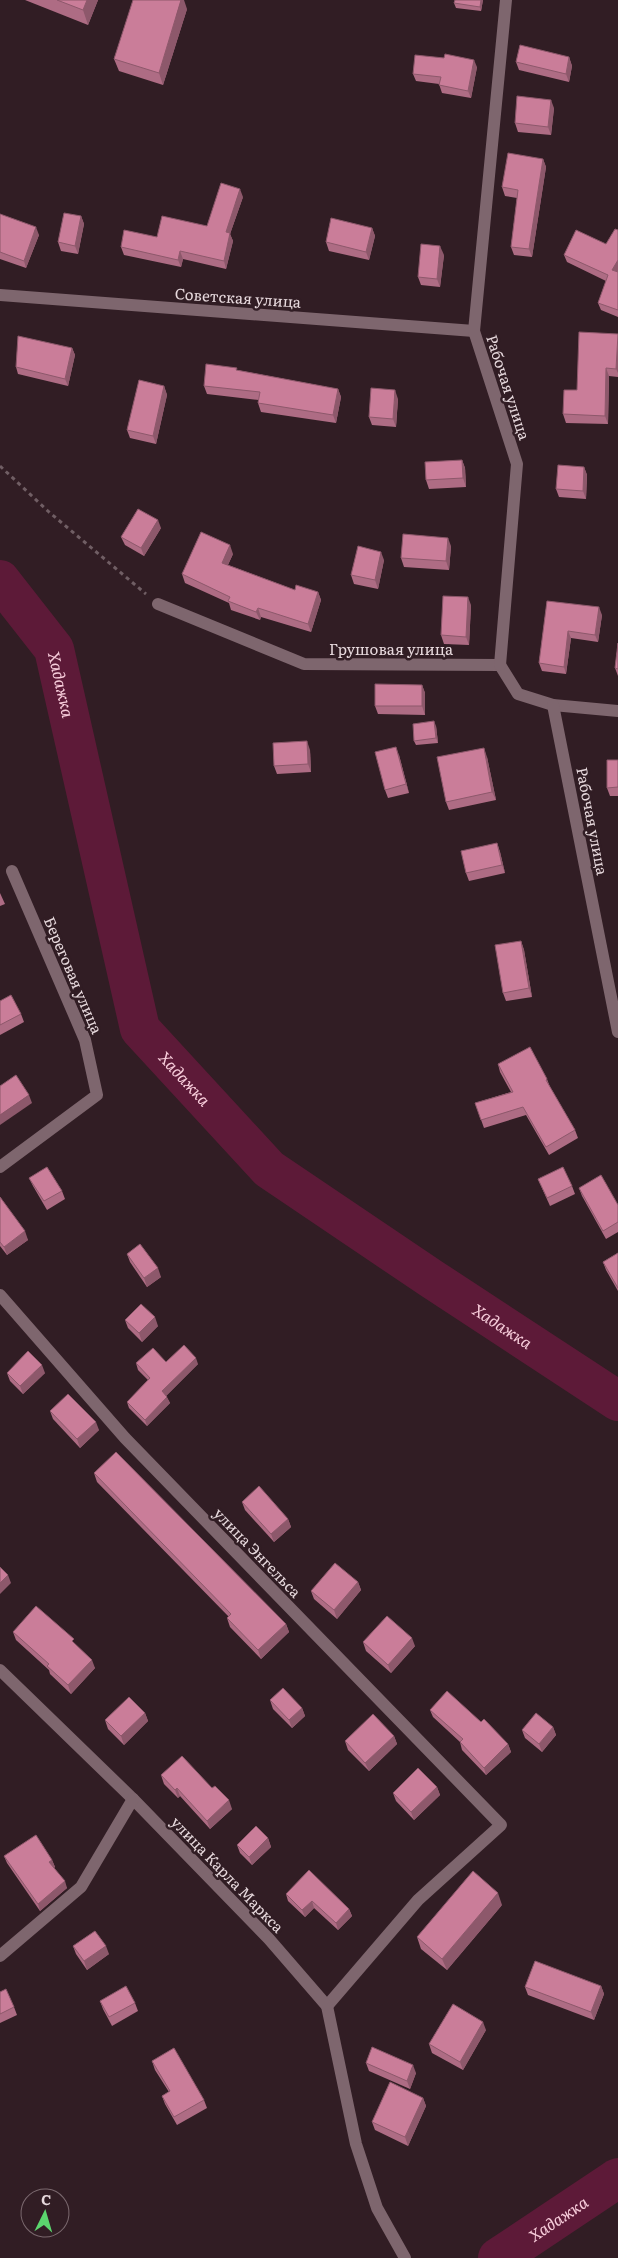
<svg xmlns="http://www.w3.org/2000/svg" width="618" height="2258" viewBox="0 0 618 2258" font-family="Literata,serif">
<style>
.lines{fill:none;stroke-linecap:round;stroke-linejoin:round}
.river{stroke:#5d1a38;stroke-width:40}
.path{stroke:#705e64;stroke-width:3;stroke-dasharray:4 4;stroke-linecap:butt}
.minor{stroke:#7e666e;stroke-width:12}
.wall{fill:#ae6c84}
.shaded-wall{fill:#8d586b}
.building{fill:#ca7d99;stroke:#8d586b}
.labels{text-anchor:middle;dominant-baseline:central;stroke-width:5;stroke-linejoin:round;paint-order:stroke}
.street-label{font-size:15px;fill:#e7d9dd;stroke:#311d24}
.water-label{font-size:16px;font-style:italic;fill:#f7ccda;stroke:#311d24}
</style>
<rect width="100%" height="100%" fill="#311d24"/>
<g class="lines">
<g class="river">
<path id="s1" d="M0 580 54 649 140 1029 269 1169 432 1279 618 1401"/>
<path id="s2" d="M498 2258 618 2178"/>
</g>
<polyline class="path" points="0,466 49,512 146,594"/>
<g class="minor">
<polyline points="0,295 474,331"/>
<polyline points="158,604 304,664 500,665 518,694 553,705 618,711"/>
<polyline points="500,665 517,464 474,331 506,0"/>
<polyline points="553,705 618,1032"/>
<polyline points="0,1167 97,1095 85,1040 12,871"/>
<polyline points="0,1295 125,1438 501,1825 418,1900 327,2006"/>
<polyline points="0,1670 133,1799 269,1939 327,2006 356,2144 377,2208 405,2258"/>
<polyline points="0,1956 81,1887 133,1799"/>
</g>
</g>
<g class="wall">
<polygon points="25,0 98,0 88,25"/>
<polygon points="455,0 483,0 481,11 456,8 454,3"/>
<polygon points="187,9 163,85 119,71 114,59"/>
<polygon points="569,57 572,66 569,82 519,70 516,62"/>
<polygon points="477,67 471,98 442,93 439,84 416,81 413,74"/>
<polygon points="554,108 551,135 518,132 515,123"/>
<polygon points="543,159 546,167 532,257 514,255 511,247 517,198 505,196 502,187"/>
<polygon points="243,197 230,234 233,241 226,269 183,259 181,267 124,255 121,247 157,237 207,226"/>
<polygon points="0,214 39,235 26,268 0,259"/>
<polygon points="81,216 84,224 78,254 61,251 58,242"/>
<polygon points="372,228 375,236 369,260 329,251 326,242"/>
<polygon points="618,230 618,317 601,310 598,303 606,281 567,262 564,255 606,244"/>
<polygon points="444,255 440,287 421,285 418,277"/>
<polygon points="618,335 618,377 609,376 608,424 566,423 563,414 577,390"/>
<polygon points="72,348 75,355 68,386 18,374 16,367"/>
<polygon points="237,370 338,389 341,397 336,423 261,412 258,403 259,400 207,394 204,386"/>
<polygon points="164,386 167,395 156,444 130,438 127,430"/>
<polygon points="398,399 396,427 372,425 369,417"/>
<polygon points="462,460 465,468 466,487 429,489 426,480"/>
<polygon points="584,467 587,475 586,499 559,497 556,489"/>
<polygon points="161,528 144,556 125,545 121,537"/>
<polygon points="451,546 449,570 404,567 401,558"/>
<polygon points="233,554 228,565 295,590 318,592 321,600 311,632 261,617 260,620 231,610 229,603 185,583 182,574"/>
<polygon points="384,560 378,589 354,584 351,575"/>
<polygon points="547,601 602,615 598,642 571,638 566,674 542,671 539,663"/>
<polygon points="471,605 469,645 444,644 441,635"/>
<polygon points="618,643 618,676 615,668"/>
<polygon points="422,685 425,693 425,715 378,714 375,706"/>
<polygon points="436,726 438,743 416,745 414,741"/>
<polygon points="310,750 311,772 277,774 274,766"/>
<polygon points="399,755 409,793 388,798 385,790"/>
<polygon points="487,757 496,800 449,810 446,802"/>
<polygon points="618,760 618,796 610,796 607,788"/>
<polygon points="497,843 500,852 505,873 469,881 466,873"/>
<polygon points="0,893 5,904 0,906"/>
<polygon points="521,941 524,950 532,997 506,1001 503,993"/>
<polygon points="0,1001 21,1014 24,1022 0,1035"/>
<polygon points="498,1064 547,1079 550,1087 575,1130 578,1138 549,1155 526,1115 484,1128 475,1103 511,1092 500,1072"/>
<polygon points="29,1178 62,1191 65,1199 47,1210 33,1186"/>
<polygon points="538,1179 572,1186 575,1194 550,1206"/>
<polygon points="579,1188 618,1205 618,1232 606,1239 582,1196"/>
<polygon points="0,1197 28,1240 7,1255 0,1246"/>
<polygon points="618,1253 618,1291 606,1270 603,1262"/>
<polygon points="127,1254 161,1277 147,1287 130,1262"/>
<polygon points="125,1320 158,1326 142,1342 128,1328"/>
<polygon points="166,1362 198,1364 166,1396 170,1403 147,1426 129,1408 127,1402 148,1380 138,1370 136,1363"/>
<polygon points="7,1373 45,1373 23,1394 10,1381"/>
<polygon points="50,1411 99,1430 80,1448 53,1419"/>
<polygon points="94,1473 286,1624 289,1632 261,1659 230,1627 227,1618 229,1617 97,1482"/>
<polygon points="242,1502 288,1519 291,1527 274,1542 245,1510"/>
<polygon points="358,1582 361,1590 337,1619 314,1599 311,1591"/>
<polygon points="13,1632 76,1646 95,1668 71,1694 50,1674 49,1670 16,1640"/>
<polygon points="363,1642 415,1646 391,1673 366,1651"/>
<polygon points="270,1700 302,1708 305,1716 292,1728 273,1709"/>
<polygon points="430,1710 481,1722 508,1744 511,1752 486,1775 462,1750 460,1742 433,1717"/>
<polygon points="145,1713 148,1721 124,1745 108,1729 105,1720"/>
<polygon points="553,1727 556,1735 542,1752 525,1738 522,1730"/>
<polygon points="394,1736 397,1744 369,1771 348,1750 345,1741"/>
<polygon points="161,1775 232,1809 210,1829 180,1796 178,1798 164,1784"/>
<polygon points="437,1787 440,1795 414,1820 396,1801 393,1793"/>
<polygon points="268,1838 271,1847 252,1865 240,1853 237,1845"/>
<polygon points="4,1856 52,1860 55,1867 54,1868 67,1888 40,1911 7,1863"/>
<polygon points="286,1894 349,1909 352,1916 338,1930 314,1908 305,1917 288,1901"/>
<polygon points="502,1905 447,1970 421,1949 417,1937"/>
<polygon points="73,1946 109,1954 87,1970 76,1954"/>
<polygon points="601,1986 604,1994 594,2020 528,1995 525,1987"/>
<polygon points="0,1992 14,2007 17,2015 0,2023"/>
<polygon points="100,2001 135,2003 138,2011 112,2026 103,2009"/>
<polygon points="486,2030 463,2070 432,2053 429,2044"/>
<polygon points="152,2061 204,2100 207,2108 177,2125 165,2104 162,2096 169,2092 155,2070"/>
<polygon points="366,2063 416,2073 410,2089 369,2071"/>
<polygon points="423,2098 426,2106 408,2146 375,2130 372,2122"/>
</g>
<g class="shaded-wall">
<polygon points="87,0 98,0 88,25 83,10"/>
<polygon points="181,0 184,0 187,9 163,85 159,73"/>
<polygon points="481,0 483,0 481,11 480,7"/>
<polygon points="569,57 572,66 569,82 566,74"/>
<polygon points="474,60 477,67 471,98 468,91"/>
<polygon points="551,100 554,108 551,135 548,127"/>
<polygon points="543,159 546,167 532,257 529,249"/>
<polygon points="240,189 243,197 230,234 233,241 226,269 224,261 226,232"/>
<polygon points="81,216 84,224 78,254 75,246"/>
<polygon points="36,227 39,235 26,268 24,261"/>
<polygon points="372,228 375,236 369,260 366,252"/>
<polygon points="440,246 444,255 440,287 437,279"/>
<polygon points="180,251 183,259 181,267 178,260"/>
<polygon points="618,260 618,272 612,270"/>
<polygon points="618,335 618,373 616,369"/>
<polygon points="72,348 75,355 68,386 65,379"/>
<polygon points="606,368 609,376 608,424 605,416"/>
<polygon points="164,386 167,395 156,444 153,436"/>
<polygon points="338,389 341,397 336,423 333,415"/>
<polygon points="395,390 398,399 396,427 393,419"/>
<polygon points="462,460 465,468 466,487 463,478"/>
<polygon points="584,467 587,475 586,499 583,491"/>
<polygon points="158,520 161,528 144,556 141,548"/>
<polygon points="448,538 451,546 449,570 446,561"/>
<polygon points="230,545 233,554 225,571 222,563"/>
<polygon points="381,552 384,560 378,589 375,580"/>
<polygon points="318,592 321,600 311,632 308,624"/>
<polygon points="468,597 471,605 469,645 466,637"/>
<polygon points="599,607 602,615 598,642 595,635"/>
<polygon points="258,608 261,617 260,620 256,612"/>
<polygon points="568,631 571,638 566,674 564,667"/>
<polygon points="422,685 425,693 425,715 422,706"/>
<polygon points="434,721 436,726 438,743 436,738"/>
<polygon points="307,741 310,750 311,772 308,764"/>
<polygon points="396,747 399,755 409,793 406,784"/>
<polygon points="484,748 487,757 496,800 492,792"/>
<polygon points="497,843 500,852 505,873 502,865"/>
<polygon points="521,941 524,950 532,997 529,988"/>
<polygon points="29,1095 32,1103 0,1125 0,1115"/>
<polygon points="25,1231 28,1240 7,1255 4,1247"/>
<polygon points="158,1268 161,1277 147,1287 144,1278"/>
<polygon points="155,1317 158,1326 142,1342 139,1333"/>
<polygon points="196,1358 198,1364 164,1398 162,1391"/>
<polygon points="42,1365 45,1373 23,1394 20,1386"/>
<polygon points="167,1397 170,1403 147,1426 145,1420"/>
<polygon points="96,1422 99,1430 80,1448 77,1439"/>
<polygon points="288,1519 291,1527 274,1542 271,1534"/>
<polygon points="8,1575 11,1583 0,1594 0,1583"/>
<polygon points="358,1582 361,1590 337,1619 334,1610"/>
<polygon points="286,1624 289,1632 261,1659 258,1650"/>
<polygon points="412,1638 415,1646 391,1673 388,1665"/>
<polygon points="92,1660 95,1668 71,1694 68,1685"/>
<polygon points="302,1708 305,1716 292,1728 289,1720"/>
<polygon points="145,1713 148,1721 124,1745 121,1736"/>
<polygon points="553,1727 556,1735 542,1752 539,1744"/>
<polygon points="394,1736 397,1744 369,1771 365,1763"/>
<polygon points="508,1744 511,1752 486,1775 484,1768"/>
<polygon points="437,1787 440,1795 414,1820 411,1812"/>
<polygon points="177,1788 180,1796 178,1798 175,1790"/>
<polygon points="229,1800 232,1809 210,1829 207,1821"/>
<polygon points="268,1838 271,1847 252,1865 249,1857"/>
<polygon points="52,1860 55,1867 51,1869 49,1862"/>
<polygon points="65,1881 67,1888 40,1911 38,1904"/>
<polygon points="498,1893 502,1905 447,1970 442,1959"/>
<polygon points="312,1901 314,1908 305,1917 302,1910"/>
<polygon points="349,1909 352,1916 338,1930 336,1923"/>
<polygon points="106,1946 109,1954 87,1970 84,1961"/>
<polygon points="601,1986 604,1994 594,2020 591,2012"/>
<polygon points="483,2022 486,2030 463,2070 460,2062"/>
<polygon points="413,2065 416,2073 410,2089 407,2081"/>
<polygon points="423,2098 426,2106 408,2146 405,2137"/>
</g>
<g class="building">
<polygon points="57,0 87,0 83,10"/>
<polygon points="133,0 181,0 159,73 114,59"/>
<polygon points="455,0 481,0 480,7 454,3"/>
<polygon points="520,45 569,57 566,74 516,62"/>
<polygon points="445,54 474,60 468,91 439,85 441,77 413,74 415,55 444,58"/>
<polygon points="517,96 551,100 548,127 515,123"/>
<polygon points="508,153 543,159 529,249 511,247 518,190 502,187"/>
<polygon points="221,183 240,189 226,232 230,233 224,261 180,251 178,260 121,247 124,230 157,237 162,216 207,226"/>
<polygon points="64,213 81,216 75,246 58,242"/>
<polygon points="0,214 36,227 24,261 0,252"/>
<polygon points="331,218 372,228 366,252 326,242"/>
<polygon points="615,229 618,230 618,260 612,270 618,272 618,310 598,303 608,275 564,255 576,230 606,244"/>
<polygon points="421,244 440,246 437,279 418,277"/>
<polygon points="579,332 618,334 616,369 606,368 605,416 563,414 564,390 577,390"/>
<polygon points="18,336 72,348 65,379 16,367"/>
<polygon points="206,364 237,368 236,370 338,389 333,415 258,403 260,392 204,386"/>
<polygon points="139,380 164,386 153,436 127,430"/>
<polygon points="371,388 395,390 393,419 369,417"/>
<polygon points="462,460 463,478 426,480 425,462"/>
<polygon points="558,465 584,467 583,491 556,489"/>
<polygon points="138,509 158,520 141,548 121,537"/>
<polygon points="201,532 230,545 222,563 295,590 296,585 318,592 308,624 258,608 256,612 228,601 230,597 182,574"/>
<polygon points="403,534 448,538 446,561 401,558"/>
<polygon points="358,546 381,552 375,580 351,575"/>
<polygon points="443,596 468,597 466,637 441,635"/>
<polygon points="547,601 599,607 595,635 568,631 564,667 539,663"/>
<polygon points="618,643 618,669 615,668"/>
<polygon points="375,684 422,685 422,706 375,706"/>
<polygon points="434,721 436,738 414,741 413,724"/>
<polygon points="307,741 308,764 274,766 273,743"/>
<polygon points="396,747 406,784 385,790 375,752"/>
<polygon points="484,748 492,792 446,802 437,757"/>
<polygon points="607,760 618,760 618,787 607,788"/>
<polygon points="497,843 502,865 466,873 461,851"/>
<polygon points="521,941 529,988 503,993 495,945"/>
<polygon points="11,995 21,1014 0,1025 0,1001"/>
<polygon points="530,1047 547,1079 546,1080 575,1130 546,1147 523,1107 481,1120 475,1103 513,1092 498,1064"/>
<polygon points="16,1075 29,1095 0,1115 0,1086"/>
<polygon points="47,1167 62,1191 44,1201 29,1178"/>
<polygon points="563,1167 572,1186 547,1198 538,1179"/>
<polygon points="601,1175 618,1205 618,1222 603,1231 579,1188"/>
<polygon points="0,1197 25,1231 4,1247 0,1242"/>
<polygon points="140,1244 158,1268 144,1278 127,1254"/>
<polygon points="618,1253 618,1288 603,1262"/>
<polygon points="141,1304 155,1317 139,1333 125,1320"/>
<polygon points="184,1345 196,1358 162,1391 167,1397 145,1420 127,1402 150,1378 136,1363 153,1348 166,1362"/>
<polygon points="28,1351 42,1365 20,1386 7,1373"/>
<polygon points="68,1394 96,1422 77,1439 50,1411"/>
<polygon points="116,1452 286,1624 258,1650 227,1618 231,1614 94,1473"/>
<polygon points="259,1486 288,1519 271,1534 242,1502"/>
<polygon points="335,1563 358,1582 334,1610 311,1591"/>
<polygon points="0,1567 8,1575 0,1583"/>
<polygon points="36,1606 74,1639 72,1641 92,1660 68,1685 47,1666 49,1664 13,1632"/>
<polygon points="387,1616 412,1638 388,1665 363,1642"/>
<polygon points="283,1688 302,1708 289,1720 270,1700"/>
<polygon points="447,1691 481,1722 484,1719 508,1744 484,1768 460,1742 463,1739 430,1710"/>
<polygon points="129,1697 145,1713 121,1736 105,1720"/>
<polygon points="536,1713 553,1727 539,1744 522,1730"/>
<polygon points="373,1714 394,1736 365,1763 345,1741"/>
<polygon points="182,1756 212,1788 215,1786 229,1800 207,1821 177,1788 175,1790 161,1775"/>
<polygon points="418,1768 437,1787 411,1812 393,1793"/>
<polygon points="256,1826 268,1838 249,1857 237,1845"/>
<polygon points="36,1835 52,1860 49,1862 65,1881 38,1904 4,1856"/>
<polygon points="309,1870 349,1909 336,1923 312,1901 302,1910 286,1894"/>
<polygon points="473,1871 498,1893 442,1959 417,1937"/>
<polygon points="95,1931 106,1946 84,1961 73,1946"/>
<polygon points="535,1961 601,1986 591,2012 525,1987"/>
<polygon points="126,1986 135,2003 109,2017 100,2001"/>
<polygon points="6,1989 14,2007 0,2014 0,1992"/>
<polygon points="453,2004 483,2022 460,2062 429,2044"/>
<polygon points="372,2047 413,2065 407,2081 366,2063"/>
<polygon points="174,2048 204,2100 174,2117 162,2096 170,2091 152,2061"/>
<polygon points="390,2082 423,2098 405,2137 372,2122"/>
</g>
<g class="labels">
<g class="street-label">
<text transform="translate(238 297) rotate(4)">Советская улица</text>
<text transform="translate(509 387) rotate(72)">Рабочая улица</text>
<text x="391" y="648">Грушовая улица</text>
<text transform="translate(593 821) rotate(79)">Рабочая улица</text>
<text transform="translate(74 975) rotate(67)">Береговая улица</text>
<text transform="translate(258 1552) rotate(46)">улица Энгельса</text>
<text transform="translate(228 1874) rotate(46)">улица Карла Маркса</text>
</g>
<g class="water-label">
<text stroke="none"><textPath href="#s1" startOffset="124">Хадажка</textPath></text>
<text stroke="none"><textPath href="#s1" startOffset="544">Хадажка</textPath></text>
<text stroke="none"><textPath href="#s1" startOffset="949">Хадажка</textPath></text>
<text stroke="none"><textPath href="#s2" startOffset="72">Хадажка</textPath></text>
</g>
</g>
<g transform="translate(45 2213) rotate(5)"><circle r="24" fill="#311d24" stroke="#7a686e"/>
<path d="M0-4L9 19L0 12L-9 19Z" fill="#5bd56e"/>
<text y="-8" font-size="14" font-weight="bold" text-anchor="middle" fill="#e7d9dd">С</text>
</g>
</svg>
